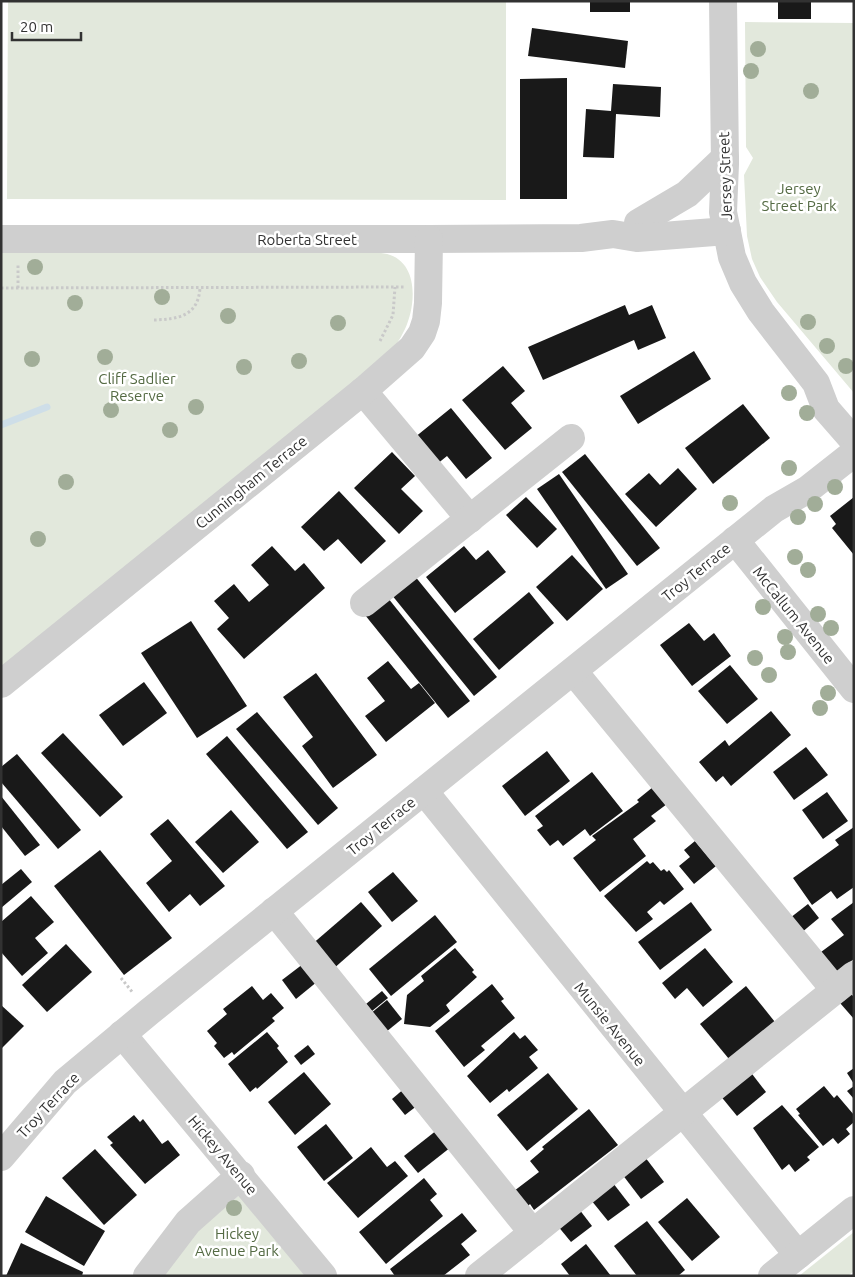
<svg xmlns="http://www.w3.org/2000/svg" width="855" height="1277" viewBox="0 0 855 1277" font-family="Ubuntu,sans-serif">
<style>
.green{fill:#e2e8dc}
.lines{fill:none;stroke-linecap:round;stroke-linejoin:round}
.stream{stroke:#cedee8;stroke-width:7}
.building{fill:#191919}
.path{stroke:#c9c9c9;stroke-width:3;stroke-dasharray:2.5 2.5;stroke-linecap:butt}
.minor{stroke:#cfcfcf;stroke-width:28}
.tree{fill:#a1ad98}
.labels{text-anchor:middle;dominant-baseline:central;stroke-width:5;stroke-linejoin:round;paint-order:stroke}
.street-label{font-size:15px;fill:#323232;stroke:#fff}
.park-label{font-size:15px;fill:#546a43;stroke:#fff}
</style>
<rect width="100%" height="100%" fill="#fff"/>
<g class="green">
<polygon points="8,1 506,1 506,200 7,199"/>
<polygon points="745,22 854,23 854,393 777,302 760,277 752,259 747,236 744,175 753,158 746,147"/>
<path d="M1 251 381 253C419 257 417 303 405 329 400 340 393 350 385 359L1 669Z"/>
<polygon points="242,1193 307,1276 161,1276 196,1232"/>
<polygon points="854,1232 854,1271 848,1276 799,1276"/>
</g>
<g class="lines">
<polyline class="stream" points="1,425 47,407"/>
</g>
<g class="building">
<rect x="590" y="1" width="40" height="11"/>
<rect x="778" y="1" width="33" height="18"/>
<polygon points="532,28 628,41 625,68 528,56"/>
<polygon points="567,78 567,199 520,199 520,79"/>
<polygon points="613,84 661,87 660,117 616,114 614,158 583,157 586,109 611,111"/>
<polygon points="625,305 629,315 652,305 666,338 638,350 634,340 543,380 528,347"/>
<polygon points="694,351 711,379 638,424 620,396"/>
<polygon points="503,366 525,391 511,403 532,428 505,450 462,400"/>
<polygon points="743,404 770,438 713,484 685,448"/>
<polygon points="451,408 492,458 466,479 447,456 431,469 409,442"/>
<polygon points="392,452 415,476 401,489 423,511 399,534 354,488"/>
<polygon points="585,454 660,548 637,566 562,472"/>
<polygon points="678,468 697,489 656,527 625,494 649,473 660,485"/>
<polygon points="559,474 628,574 606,589 537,489"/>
<polygon points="339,491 386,541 361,564 338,539 324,551 301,527"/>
<polygon points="526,497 557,529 537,548 506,515"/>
<polygon points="854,497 854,555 832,528 836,524 830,516"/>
<polygon points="272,546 295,571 304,563 325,588 244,659 217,629 229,618 214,601 234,584 249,602 269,585 251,565"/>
<polygon points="464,546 476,560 488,550 506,572 455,613 426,577"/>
<polygon points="572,555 603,589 567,621 536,587"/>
<polygon points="414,575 497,677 474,696 391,594"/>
<polygon points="529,592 554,623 499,670 473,639"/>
<polygon points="388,598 470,701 448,718 365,615"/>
<polygon points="191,621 247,706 197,738 141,653"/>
<polygon points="689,623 704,641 714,633 731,656 692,686 660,645"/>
<polygon points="388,661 411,689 419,683 435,703 386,742 365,716 385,701 367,678"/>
<polygon points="730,665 758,699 727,724 698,691"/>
<polygon points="316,673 377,755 333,788 302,746 313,737 283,697"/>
<polygon points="144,682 167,713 123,746 99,715"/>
<polygon points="771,711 791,735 731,786 723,776 716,782 699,762 725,740 729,746"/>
<polygon points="257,712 338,808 318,825 236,729"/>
<polygon points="63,733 123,797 100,817 41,753"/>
<polygon points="227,736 308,832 287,849 206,754"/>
<polygon points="806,747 828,775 794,800 773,772"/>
<polygon points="547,751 570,781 525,816 502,786"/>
<polygon points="17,754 81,830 58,849 1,782 1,767"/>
<polygon points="592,772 623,811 590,836 585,829 563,846 558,840 550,846 537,830 543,826 535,816"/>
<polygon points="653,787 667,804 651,816 656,821 633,839 646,856 600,892 573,858 596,840 592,836 639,802 637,800"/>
<polygon points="827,792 848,821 823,839 802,810"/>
<polygon points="1,796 40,845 25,856 1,826"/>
<polygon points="231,810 259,842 223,873 195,842"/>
<polygon points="168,819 225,886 200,906 190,894 169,912 146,883 172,861 150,834"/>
<polygon points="854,827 854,887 837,899 831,891 812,905 793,878 839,845 835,840"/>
<polygon points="695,841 716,866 694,884 679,866 690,857 684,850"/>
<polygon points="100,850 172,938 124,975 54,886"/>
<polygon points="647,861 650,864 653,862 661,871 664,869 667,872 669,870 684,889 664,905 660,901 647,912 653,919 636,932 604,896"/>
<polygon points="21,869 32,882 1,908 1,885"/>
<polygon points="393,872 418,901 392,922 368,892"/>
<polygon points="31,896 54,922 35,938 48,953 22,976 1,952 1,922"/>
<polygon points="361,902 382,926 332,970 310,946"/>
<polygon points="691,902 712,930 660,970 638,942"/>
<polygon points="854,902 854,959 836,972 821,952 844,935 831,919"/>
<polygon points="808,904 819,918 801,933 790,918"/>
<polygon points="435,915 457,942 391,996 369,969"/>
<polygon points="66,944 92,972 47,1012 22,985"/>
<polygon points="455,948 474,970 472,972 477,977 446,1005 450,1011 430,1027 404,1024 407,995 424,981 421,976"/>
<polygon points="705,948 733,982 703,1007 687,988 675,999 662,983"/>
<polygon points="303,964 318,981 296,999 282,980"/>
<polygon points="492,984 504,999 501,1001 515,1018 481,1046 485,1050 464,1067 435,1031"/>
<polygon points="252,986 263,1000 271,993 284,1008 272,1018 275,1021 234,1055 232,1052 224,1058 214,1046 217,1043 207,1031 227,1014 223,1009"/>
<polygon points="746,986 775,1022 729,1059 700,1024"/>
<polygon points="382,991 388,998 372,1011 366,1004"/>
<polygon points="851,994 854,997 854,1019 840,1003"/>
<polygon points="387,1000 402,1019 386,1032 370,1014"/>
<polygon points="1,1005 24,1026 1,1049"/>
<polygon points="267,1032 279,1046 277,1048 288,1062 257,1089 256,1087 250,1092 228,1064"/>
<polygon points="514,1032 520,1039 525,1035 538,1050 529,1057 538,1068 509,1092 507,1089 490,1103 467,1076"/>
<polygon points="308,1045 315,1054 301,1065 294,1056"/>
<polygon points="854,1068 854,1084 847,1073"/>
<polygon points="749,1070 766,1092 737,1116 719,1094"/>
<polygon points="304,1072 331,1104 295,1135 268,1102"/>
<polygon points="548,1073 578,1109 527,1151 497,1115"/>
<polygon points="824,1086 834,1098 837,1095 854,1115 854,1122 846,1129 850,1134 838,1144 833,1138 823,1146 798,1115 800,1114 796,1109"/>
<polygon points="854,1086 854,1099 847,1091"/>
<polygon points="405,1088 418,1105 405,1115 392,1099"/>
<polygon points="782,1105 819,1147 807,1157 810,1160 795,1172 789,1164 782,1170 753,1128"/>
<polygon points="589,1109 618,1145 534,1210 530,1204 527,1207 514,1191 539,1172 530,1161 544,1149 542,1147"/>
<polygon points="134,1115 140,1122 143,1119 162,1144 168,1140 180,1155 145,1184 110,1145 113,1143 107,1137"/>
<polygon points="326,1124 353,1158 324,1181 297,1147"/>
<polygon points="437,1130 451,1147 418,1173 404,1156"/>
<polygon points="371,1147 387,1167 395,1161 408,1176 358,1218 327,1183"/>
<polygon points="95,1149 137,1195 104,1225 62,1178"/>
<polygon points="645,1157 664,1182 641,1199 622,1174"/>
<polygon points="424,1178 437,1194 430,1200 443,1216 386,1264 359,1232"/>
<polygon points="613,1183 630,1205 608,1221 591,1200"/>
<polygon points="46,1196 105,1231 84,1266 25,1232"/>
<polygon points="687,1198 720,1237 692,1261 658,1222"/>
<polygon points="579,1209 592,1226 571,1242 557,1225"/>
<polygon points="462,1213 477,1231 461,1244 470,1255 443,1276 395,1276 390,1269"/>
<polygon points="647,1221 685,1270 678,1276 637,1276 614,1246"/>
<polygon points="21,1243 83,1272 82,1276 6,1276"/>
<polygon points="586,1244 611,1276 570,1276 561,1264"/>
</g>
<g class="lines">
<g class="path">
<polyline points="1,288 405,287"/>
<polyline points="18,288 18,264"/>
<path d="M154 320C177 319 198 317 200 288"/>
<polyline points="380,341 393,315 395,287"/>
<polyline points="121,978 133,993"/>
</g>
<g class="minor">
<polyline points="723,1 725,164 723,212 732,257 743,283 761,312 816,383 826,409 854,441"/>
<polyline points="638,223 687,194 725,158"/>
<polyline points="1,239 429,239 581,238 613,234 637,238 727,231"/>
<polyline points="363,391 470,519"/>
<polyline points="735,540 854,689"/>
<polyline points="364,603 571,438"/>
<polyline points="574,672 835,990"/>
<polyline points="1,684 363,391 412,348 422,333 426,321 428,303 429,239"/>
<polyline points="424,791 798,1255"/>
<polyline points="274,911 533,1233"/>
<polyline points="122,1034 323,1276"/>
<polyline points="1,1157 65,1082 149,1012 774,509 807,490 854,453"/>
<polyline points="147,1276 188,1222 241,1175"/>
<polyline points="479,1276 854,975"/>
<polyline points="772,1276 854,1210"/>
</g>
</g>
<g class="tree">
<circle cx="758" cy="49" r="8"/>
<circle cx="751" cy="71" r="8"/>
<circle cx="811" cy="91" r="8"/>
<circle cx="35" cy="267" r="8"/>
<circle cx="162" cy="297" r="8"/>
<circle cx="75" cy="303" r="8"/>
<circle cx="228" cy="316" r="8"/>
<circle cx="808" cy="322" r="8"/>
<circle cx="338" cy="323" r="8"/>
<circle cx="827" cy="346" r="8"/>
<circle cx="105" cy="357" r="8"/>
<circle cx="32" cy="359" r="8"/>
<circle cx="299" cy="361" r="8"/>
<circle cx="846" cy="366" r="8"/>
<circle cx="244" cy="367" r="8"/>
<circle cx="789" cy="393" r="8"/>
<circle cx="196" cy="407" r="8"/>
<circle cx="111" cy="410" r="8"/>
<circle cx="807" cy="413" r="8"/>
<circle cx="170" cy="430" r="8"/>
<circle cx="789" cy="468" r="8"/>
<circle cx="66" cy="482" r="8"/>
<circle cx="835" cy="487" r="8"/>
<circle cx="730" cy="503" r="8"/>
<circle cx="815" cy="504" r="8"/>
<circle cx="798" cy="517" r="8"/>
<circle cx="38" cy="539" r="8"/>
<circle cx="795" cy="557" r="8"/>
<circle cx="808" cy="570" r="8"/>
<circle cx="763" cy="607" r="8"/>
<circle cx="818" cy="614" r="8"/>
<circle cx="831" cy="628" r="8"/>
<circle cx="785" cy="637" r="8"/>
<circle cx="788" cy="652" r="8"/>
<circle cx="755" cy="658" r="8"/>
<circle cx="769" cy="675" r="8"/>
<circle cx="828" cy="693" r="8"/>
<circle cx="820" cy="708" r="8"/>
<circle cx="234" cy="1208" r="8"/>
</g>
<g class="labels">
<g class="street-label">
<text transform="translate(725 176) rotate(-92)">Jersey Street</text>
<text x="307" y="239">Roberta Street</text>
<text transform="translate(251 482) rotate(-39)">Cunningham Terrace</text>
<text transform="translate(696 572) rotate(-39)">Troy Terrace</text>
<text transform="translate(794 615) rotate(51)">McCallum Avenue</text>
<text transform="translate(381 826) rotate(-39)">Troy Terrace</text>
<text transform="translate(610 1024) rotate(51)">Munsie Avenue</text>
<text transform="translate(48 1105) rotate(-47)">Troy Terrace</text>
<text transform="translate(223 1155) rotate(50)">Hickey Avenue</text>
</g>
<g class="park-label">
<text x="799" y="188">Jersey<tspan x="799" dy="17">Street Park</tspan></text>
<text x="137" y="378">Cliff Sadlier<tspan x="137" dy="17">Reserve</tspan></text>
<text x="237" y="1233">Hickey<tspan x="237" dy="17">Avenue Park</tspan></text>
</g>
</g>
<rect width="855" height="1277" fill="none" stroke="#323232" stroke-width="5"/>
<path d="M12 32v8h69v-8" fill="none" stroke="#323232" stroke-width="2.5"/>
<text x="20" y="32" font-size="15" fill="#323232" stroke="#ffffff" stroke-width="4" paint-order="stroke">20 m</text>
</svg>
